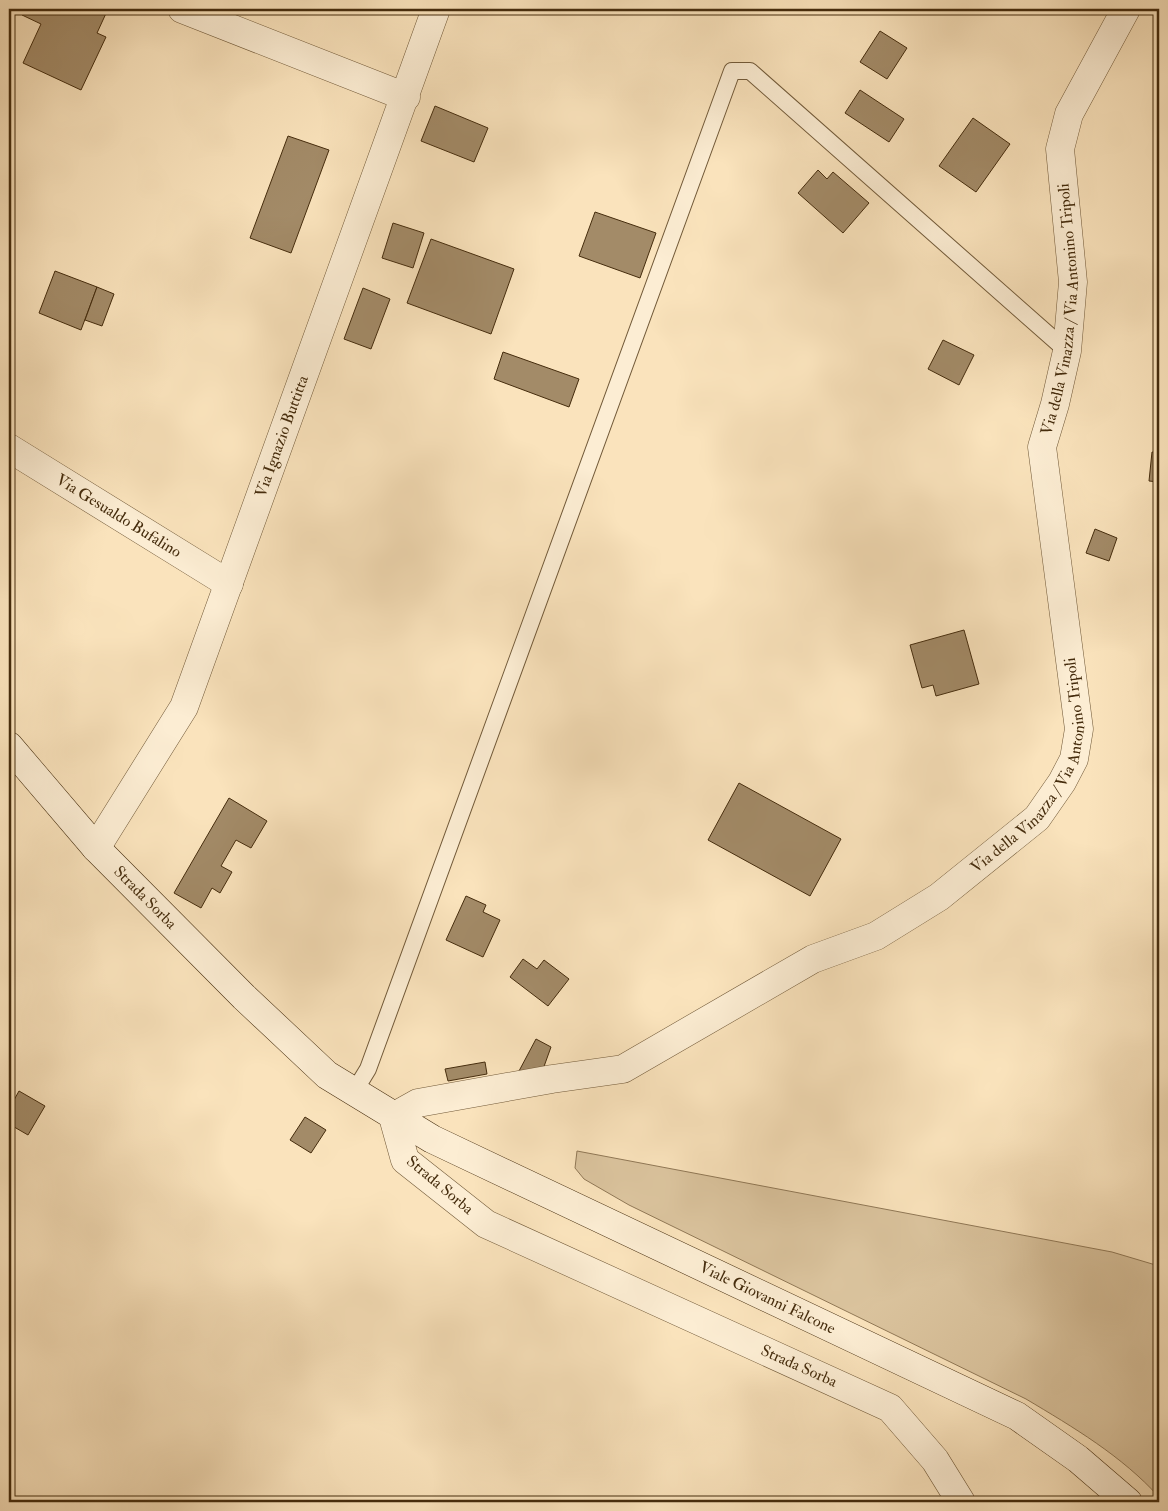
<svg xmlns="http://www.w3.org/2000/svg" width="1168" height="1511" viewBox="0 0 1168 1511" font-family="'IM FELL Double Pica',serif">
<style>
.green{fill:#dbc49e;stroke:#907856}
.building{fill:#a38b68;stroke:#452c0d}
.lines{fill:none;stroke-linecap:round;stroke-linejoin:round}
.lane-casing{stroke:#725a39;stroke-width:18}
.street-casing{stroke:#725a39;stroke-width:29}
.secondary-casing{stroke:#452c0d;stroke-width:29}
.lane{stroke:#fcedd3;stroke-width:16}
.street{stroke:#fcedd3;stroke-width:28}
.secondary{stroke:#fcedd3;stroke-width:28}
.labels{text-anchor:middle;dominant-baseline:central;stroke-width:4;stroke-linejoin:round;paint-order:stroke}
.street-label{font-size:16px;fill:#452c0d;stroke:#fcedd3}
</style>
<rect width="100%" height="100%" fill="#fae3bc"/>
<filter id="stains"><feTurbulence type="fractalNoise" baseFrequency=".004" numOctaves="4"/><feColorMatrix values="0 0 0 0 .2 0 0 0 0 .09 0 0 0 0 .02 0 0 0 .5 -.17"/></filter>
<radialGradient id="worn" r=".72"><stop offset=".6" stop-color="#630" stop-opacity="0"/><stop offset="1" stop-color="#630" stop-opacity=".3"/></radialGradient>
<path class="green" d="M577 1151 1112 1252 1159 1266V1497C1122 1456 1073 1427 1026 1399L629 1205 584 1179 575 1168Z"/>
<g class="building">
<polygon points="24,9 108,9 97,33 106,37 81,90 23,63 41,24 22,15"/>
<polygon points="880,31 907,48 887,79 860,62"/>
<polygon points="860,90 904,119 889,142 845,113"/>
<polygon points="435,106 488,128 474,162 421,141"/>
<polygon points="973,118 1010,144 976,192 939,166"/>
<polygon points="288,136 329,150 291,253 250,238"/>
<polygon points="818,170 827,179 833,172 869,203 843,233 798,193"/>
<polygon points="595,212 656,233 640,278 579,256"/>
<polygon points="393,223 424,233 413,268 382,258"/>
<polygon points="431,239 514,269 491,334 407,303"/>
<polygon points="55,271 97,287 81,330 39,313"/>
<polygon points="97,287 114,294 102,326 85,320"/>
<polygon points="363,288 390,299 371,349 344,339"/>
<polygon points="943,340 974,355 959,385 928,369"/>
<polygon points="503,352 579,379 569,407 494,379"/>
<polygon points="1152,452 1159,453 1159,482 1149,481"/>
<polygon points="1095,529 1117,538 1109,561 1086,553"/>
<polygon points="964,630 979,684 936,696 933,685 922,688 910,645"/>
<polygon points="739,783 841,839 810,896 708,840"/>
<polygon points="229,798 267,821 251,848 236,840 221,866 232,872 220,893 212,888 201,908 174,893"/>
<polygon points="466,896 486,905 483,912 500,920 483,957 446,940"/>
<polygon points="523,959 537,969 544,960 569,979 548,1006 510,977"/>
<polygon points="536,1039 551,1047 542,1072 519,1071"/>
<polygon points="485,1062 487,1074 448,1081 445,1069"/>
<polygon points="19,1091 45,1106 28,1135 9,1124 9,1109"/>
<polygon points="305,1117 326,1130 311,1153 290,1140"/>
</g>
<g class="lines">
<defs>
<polyline id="lane" points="354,1092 368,1069 732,71 750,71 1067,351"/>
<g id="street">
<polyline points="182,9 406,97"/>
<path id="s1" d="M9 448 229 584"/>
<path id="s2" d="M96 848 184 707 436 9"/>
<path id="s3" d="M961 1502 935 1460 890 1408 486 1224 405 1160 393 1117 418 1103 552 1079 623 1069 813 959 876 936 939 897 1037 818 1062 782 1074 759 1079 729 1042 447 1055 404 1067 351 1073 282 1060 149 1069 114 1126 9"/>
</g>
<g id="secondary">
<path id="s4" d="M9 746 96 848 244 997 327 1075 432 1139 1017 1416 1078 1459 1128 1502"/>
</g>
</defs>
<use href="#lane" class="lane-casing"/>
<use href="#street" class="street-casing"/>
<use href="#secondary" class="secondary-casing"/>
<use href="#lane" class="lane"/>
<use href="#street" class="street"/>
<use href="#secondary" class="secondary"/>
</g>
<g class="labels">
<g class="street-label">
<text stroke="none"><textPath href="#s3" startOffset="1958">Via della Vinazza / Via Antonino Tripoli</textPath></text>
<text stroke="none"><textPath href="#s2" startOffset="454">Via Ignazio Buttitta</textPath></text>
<text stroke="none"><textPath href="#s1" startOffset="129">Via Gesualdo Bufalino</textPath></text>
<text stroke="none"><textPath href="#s3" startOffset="1478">Via della Vinazza / Via Antonino Tripoli</textPath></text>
<text stroke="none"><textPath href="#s4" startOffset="204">Strada Sorba</textPath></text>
<text transform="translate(440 1185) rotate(40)">Strada Sorba</text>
<text stroke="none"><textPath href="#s4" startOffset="952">Viale Giovanni Falcone</textPath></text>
<text transform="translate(799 1366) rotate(24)">Strada Sorba</text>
</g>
</g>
<rect width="1168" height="1511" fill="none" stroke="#fae3bc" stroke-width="30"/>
<rect x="10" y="10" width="1148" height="1491" fill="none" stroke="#452c0d" stroke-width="2.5"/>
<rect x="15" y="15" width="1138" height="1481" fill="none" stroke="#452c0d"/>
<rect width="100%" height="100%" filter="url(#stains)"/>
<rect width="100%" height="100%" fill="url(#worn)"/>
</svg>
